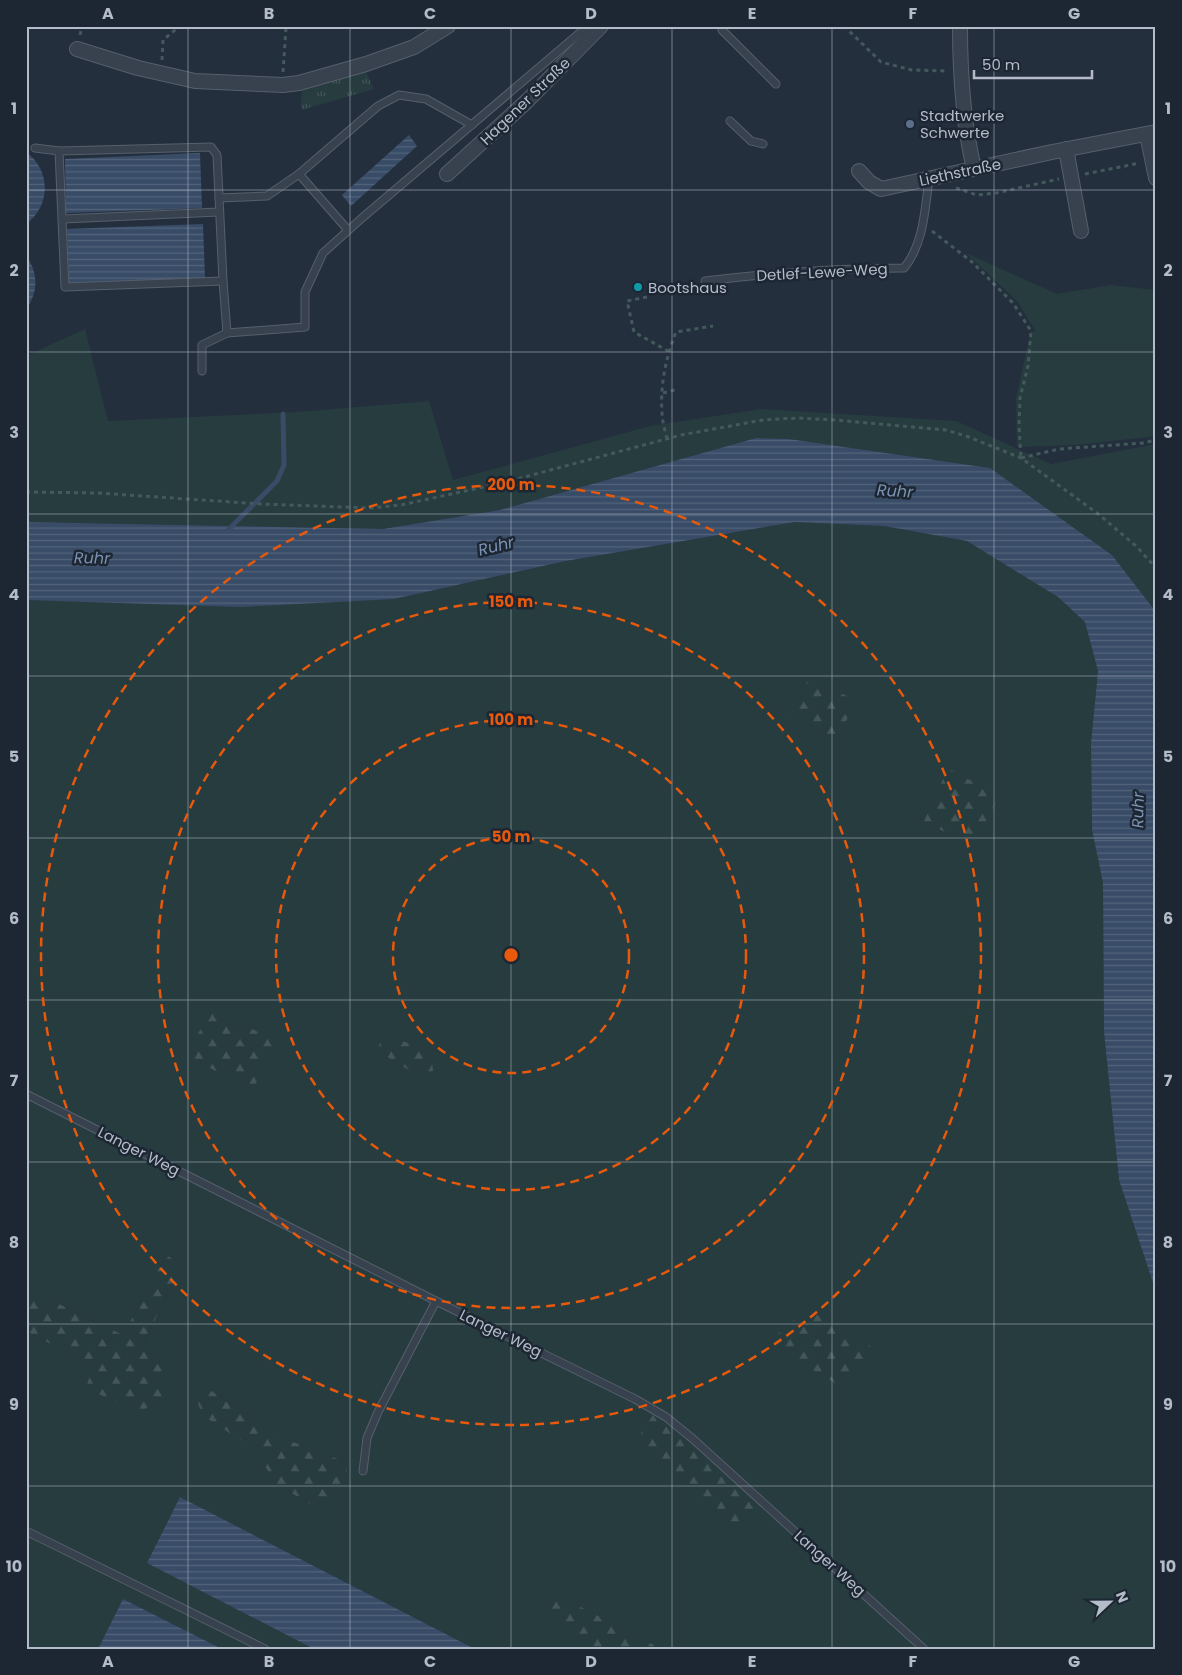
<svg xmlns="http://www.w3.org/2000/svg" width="1182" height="1675" viewBox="0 0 1182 1675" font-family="Poppins,sans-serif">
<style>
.grass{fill:#263c3f;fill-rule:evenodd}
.forest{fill:url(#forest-firs)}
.park{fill:url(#park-tufts)}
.water{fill:url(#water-rules)}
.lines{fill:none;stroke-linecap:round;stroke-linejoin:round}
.stream{stroke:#394c67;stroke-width:5}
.service-casing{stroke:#565f6c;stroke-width:9}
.minor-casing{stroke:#565f6c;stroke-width:16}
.path{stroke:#44595c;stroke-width:3;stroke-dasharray:4 4;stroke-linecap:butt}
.service{stroke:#38414e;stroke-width:7}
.minor{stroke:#38414e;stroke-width:14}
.grid{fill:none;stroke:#b4bcc9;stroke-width:1;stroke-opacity:0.55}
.ring{fill:none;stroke:#e8590c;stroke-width:2.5;stroke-dasharray:9 6}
.service-dot{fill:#5c6f8a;stroke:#1d2633;stroke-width:2}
.culture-dot{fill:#0f9aa8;stroke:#1d2633;stroke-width:2}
.labels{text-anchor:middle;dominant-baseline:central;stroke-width:5;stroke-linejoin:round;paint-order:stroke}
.street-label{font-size:15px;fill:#b4bcc9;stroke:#1d2633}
.poi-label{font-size:15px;fill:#b4bcc9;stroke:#1d2633;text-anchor:start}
.water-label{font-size:16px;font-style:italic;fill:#7c92b1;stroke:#1d2633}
.centre{fill:#e8590c;stroke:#1d2633;stroke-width:2.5}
.ring-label{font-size:15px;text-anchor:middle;font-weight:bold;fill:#e8590c;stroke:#1d2633;stroke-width:5;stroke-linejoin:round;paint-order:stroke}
.neatline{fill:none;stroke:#b4bcc9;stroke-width:2}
.grid-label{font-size:16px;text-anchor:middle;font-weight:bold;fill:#b4bcc9}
</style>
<defs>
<pattern id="forest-firs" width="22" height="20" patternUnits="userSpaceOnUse" patternTransform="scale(1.25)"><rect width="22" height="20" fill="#263c3f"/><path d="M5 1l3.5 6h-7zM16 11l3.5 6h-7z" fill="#435659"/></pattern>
<pattern id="park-tufts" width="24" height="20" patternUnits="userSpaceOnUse" patternTransform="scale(1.25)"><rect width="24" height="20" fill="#263c3f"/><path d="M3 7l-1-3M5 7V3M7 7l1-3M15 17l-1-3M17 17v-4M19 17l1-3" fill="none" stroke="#435659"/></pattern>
<pattern id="water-rules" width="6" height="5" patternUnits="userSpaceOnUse" patternTransform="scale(1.25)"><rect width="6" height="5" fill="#394c67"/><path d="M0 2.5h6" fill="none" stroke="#53647b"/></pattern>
</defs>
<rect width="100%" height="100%" fill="#242f3e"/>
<g class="grass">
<polygon points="966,253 1057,294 1111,285 1156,290 1156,436 1077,445 1017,447 1016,398 1031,331 1036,332 1017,301"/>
<polygon points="85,329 108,421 296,412 429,401 453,480 650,426 761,409 956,421 1051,464 1156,444 1156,612 1112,555 990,468 789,439 756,438 500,510 383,529 26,522 26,356"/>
<path d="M795 522 884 526 967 541 1058 597 1085 622 1098 671 1091 743 1092 830 1103 883 1104 1032 1119 1180 1156 1292V1649H655L654 1645 560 1596 552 1622 599 1649H475L180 1497 147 1563 314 1649H222L123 1599 98 1649H26V1331L93 1366 170 1371 142 1348 181 1264 166 1255 123 1335 26 1288V600L99 601 394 599 566 561ZM210 1390 288 1440 346 1462 316 1507 277 1485 254 1449Z"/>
</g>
<g class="forest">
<polygon points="809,678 857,701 834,743 790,714"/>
<polygon points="948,768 999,796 973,847 924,821"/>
<polygon points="211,1011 277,1040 253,1089 185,1056"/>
<polygon points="382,1033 431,1052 433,1071 420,1077 378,1051"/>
<polygon points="166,1255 181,1264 142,1348 170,1371 164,1396 139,1413 86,1388 93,1366 26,1331 26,1288 123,1335"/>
<polygon points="807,1309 874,1348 840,1386 767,1343"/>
<polygon points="210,1390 288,1440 346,1462 348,1481 340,1499 316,1507 277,1485 254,1449 202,1415 198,1403"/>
<polygon points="653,1415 681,1435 766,1512 746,1523 727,1525 645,1455 639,1436"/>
<polygon points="560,1596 654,1645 655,1649 599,1649 552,1622 548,1609"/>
</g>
<polygon class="park" points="365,69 374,89 301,110 302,85"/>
<g class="water">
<polygon points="409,135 417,146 351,206 342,195"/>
<path d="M26 152C51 170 51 206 26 224Z"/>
<polygon points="200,153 202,208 66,213 65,159"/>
<polygon points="203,224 205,278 69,283 67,229"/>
<path d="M26 255C38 273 39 291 26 309Z"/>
<polygon points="756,438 789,439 990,468 1112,555 1156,612 1156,1292 1119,1180 1104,1032 1103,883 1092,830 1091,743 1098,671 1085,622 1058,597 967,541 884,526 795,522 566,561 394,599 240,607 26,600 26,522 383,529 500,510"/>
<polygon points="180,1497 475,1649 314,1649 147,1563"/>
<polygon points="123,1599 222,1649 98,1649"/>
</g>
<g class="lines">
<polyline class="stream" points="227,531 277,481 284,465 283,414"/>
<defs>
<g id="service">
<polyline points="722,26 722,30 776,84"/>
<polyline points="730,121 751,141 763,144"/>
<polyline points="35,148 59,151 65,287 223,281"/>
<polyline points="59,151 211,147 217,155 223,281 227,333"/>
<polyline points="299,174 348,230"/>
<polyline points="219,198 267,196 299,174 378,106 399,95 426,99 472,125"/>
<polyline points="63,219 219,212"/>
<path d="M705 281C772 273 837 268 904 268 924 244 925 208 929 179"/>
<polyline points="202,371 202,345 227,333 305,327 305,292 323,253 362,218 588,26"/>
<polyline points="26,1094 436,1301 635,1399 666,1417 693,1439 924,1649"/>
<polyline points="363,1471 367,1438 378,1412 436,1301"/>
<polyline points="26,1531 265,1649"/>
</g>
<g id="minor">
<path d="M960 26C960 74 963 122 974 169"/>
<polyline points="77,49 138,68 195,81 283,85 299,83 366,64 414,47 448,26"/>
<polyline points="1147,134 1156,178"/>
<polyline points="1066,149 1081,231"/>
<polyline points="859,171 869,182 881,189 1052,152 1156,132"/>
<polyline points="447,174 527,101 601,26"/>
</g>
</defs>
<use href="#service" class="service-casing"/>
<use href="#minor" class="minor-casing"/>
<g class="path">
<polyline points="844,26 881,62 912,70 948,71"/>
<polyline points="80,35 82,26"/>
<polyline points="162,60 163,40 180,26"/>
<polyline points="283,72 286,28 288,26"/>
<polyline points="1085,174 1140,163"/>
<polyline points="956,188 977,195 996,193 1059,179"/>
<polyline points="932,231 972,262 1013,303 1031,331 1028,366 1020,398 1019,426 1021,458"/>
<polyline points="647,297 627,301 634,332 668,351"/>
<polyline points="663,393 678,389"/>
<path d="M667 439C665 430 662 421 662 412 660 385 666 357 676 332L713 326"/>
<polyline points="1021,458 1059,449 1143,443 1156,440"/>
<polyline points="26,492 98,493 261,504 371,508 401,505 502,483 681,435 763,420 798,418 835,420 946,430 969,437 1021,458 1097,513 1136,546 1156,568"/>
</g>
<use href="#service" class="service"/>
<use href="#minor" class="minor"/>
</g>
<path class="grid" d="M188 26V1649M350 26V1649M511 26V1649M672 26V1649M832 26V1649M994 26V1649M26 190H1156M26 352H1156M26 514H1156M26 676H1156M26 838H1156M26 1000H1156M26 1162H1156M26 1324H1156M26 1486H1156"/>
<g class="ring">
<circle cx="511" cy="955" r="118"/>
<circle cx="511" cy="955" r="235"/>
<circle cx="511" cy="955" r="353"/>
<circle cx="511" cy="955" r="470"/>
</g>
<circle class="service-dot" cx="910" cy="124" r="5"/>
<circle class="culture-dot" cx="638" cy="287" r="5"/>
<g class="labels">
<g class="street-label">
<text transform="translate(525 101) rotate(-44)">Hagener Straße</text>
<text transform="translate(960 172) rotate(-12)">Liethstraße</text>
<text transform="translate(822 272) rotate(-3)">Detlef-Lewe-Weg</text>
<text transform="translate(139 1151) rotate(27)">Langer Weg</text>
<text transform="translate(501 1333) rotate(26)">Langer Weg</text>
<text transform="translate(830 1563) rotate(42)">Langer Weg</text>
</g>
<g class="poi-label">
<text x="920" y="115">Stadtwerke<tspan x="920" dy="17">Schwerte</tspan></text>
<text x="648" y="287">Bootshaus</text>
</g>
<g class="water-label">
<text transform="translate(895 491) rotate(4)">Ruhr</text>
<text transform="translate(496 546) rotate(-14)">Ruhr</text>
<text transform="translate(92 558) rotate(1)">Ruhr</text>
<text transform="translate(1138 810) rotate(-89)">Ruhr</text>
</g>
</g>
<circle cx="511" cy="955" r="8" class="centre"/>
<g class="ring-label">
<text x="511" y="490">200 m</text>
<text x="511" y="607">150 m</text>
<text x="511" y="725">100 m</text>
<text x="511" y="842">50 m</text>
</g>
<rect width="1182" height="1675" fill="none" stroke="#1d2633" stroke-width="55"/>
<g transform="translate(1110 1602) rotate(68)" stroke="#1d2633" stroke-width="4" paint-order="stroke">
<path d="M0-4L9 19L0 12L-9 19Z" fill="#b4bcc9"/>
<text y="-8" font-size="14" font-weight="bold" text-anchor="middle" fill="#b4bcc9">N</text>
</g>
<path d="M974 70v8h118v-8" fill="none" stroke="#b4bcc9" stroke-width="2.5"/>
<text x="982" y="70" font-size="15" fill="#b4bcc9" stroke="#1d2633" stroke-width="4" paint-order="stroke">50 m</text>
<rect x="28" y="28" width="1126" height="1620" class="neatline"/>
<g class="grid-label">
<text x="108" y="19">A</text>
<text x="269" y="19">B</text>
<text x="430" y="19">C</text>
<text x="591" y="19">D</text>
<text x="752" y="19">E</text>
<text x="913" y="19">F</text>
<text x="1074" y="19">G</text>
<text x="14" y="114">1</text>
<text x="1168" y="114">1</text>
<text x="14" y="276">2</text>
<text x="1168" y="276">2</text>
<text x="14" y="438">3</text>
<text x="1168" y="438">3</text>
<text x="14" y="600">4</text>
<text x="1168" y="600">4</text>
<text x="14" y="762">5</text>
<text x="1168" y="762">5</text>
<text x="14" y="924">6</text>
<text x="1168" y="924">6</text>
<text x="14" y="1086">7</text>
<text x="1168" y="1086">7</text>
<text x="14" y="1248">8</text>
<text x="1168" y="1248">8</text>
<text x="14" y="1410">9</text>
<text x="1168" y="1410">9</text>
<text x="14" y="1572">10</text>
<text x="1168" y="1572">10</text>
<text x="108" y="1667">A</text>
<text x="269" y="1667">B</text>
<text x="430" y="1667">C</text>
<text x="591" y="1667">D</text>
<text x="752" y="1667">E</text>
<text x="913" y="1667">F</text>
<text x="1074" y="1667">G</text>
</g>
</svg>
